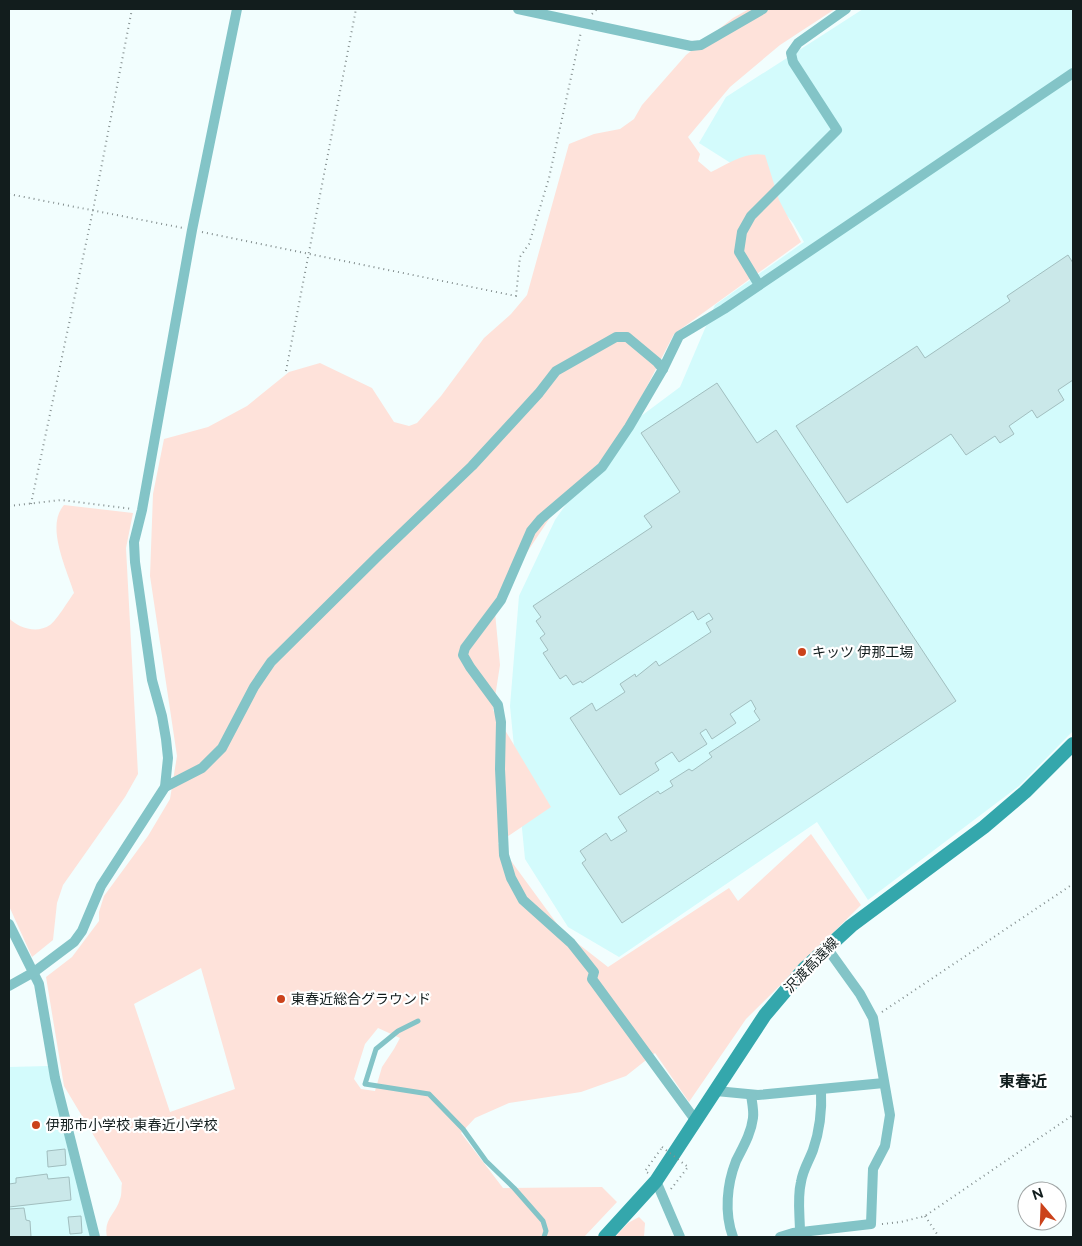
<svg xmlns="http://www.w3.org/2000/svg" width="1082" height="1246" viewBox="0 0 1082 1246" font-family="Raleway,'Noto Sans JP',sans-serif">
<style>
.built{fill:#d3fbfc}
.green{fill:#fee2da;fill-rule:evenodd}
.building{fill:#cae8e9;stroke:#a1bebf}
.lines{fill:none;stroke-linecap:round;stroke-linejoin:round}
.path{stroke:#848f8f;stroke-width:2;stroke-dasharray:1 4;stroke-linecap:butt}
.lane{stroke:#83c4c7;stroke-width:5}
.street{stroke:#83c4c7;stroke-width:10}
.secondary{stroke:#34a7ac;stroke-width:14}
.path-bridge{stroke:#848f8f;stroke-width:2;stroke-dasharray:1 4;stroke-linecap:butt}
.poi-dot{fill:#cb421b;stroke:#fff;stroke-width:2}
.labels{text-anchor:middle;dominant-baseline:central;stroke-width:4.5;stroke-linejoin:round;paint-order:stroke}
.poi-label{font-size:14px;fill:#121d1d;stroke:#fff;text-anchor:start}
.street-label{font-size:14px;fill:#121d1d;stroke:#fff}
.quarter-label{font-size:16px;font-weight:bold;fill:#121d1d;stroke:#fff}
</style>
<rect width="100%" height="100%" fill="#f2fefe"/>
<g class="built">
<polygon points="863,9 1073,9 1073,731 1019,786 868,900 817,822 619,957 568,927 525,859 510,706 519,596 555,520 613,437 680,387 715,305 804,242 793,223 756,179 699,143 726,97"/>
<polygon points="48,1066 91,1237 9,1237 9,1067"/>
</g>
<g class="green">
<path d="M749 9H835L780 45 730 87 688 137 700 154 698 161 711 172C728 164 746 151 765 155L779 200 801 242 674 334 629 421 601 461 565 495 494 602 500 665 493 710 551 807 498 843 563 932 608 967 729 888 738 901 811 834 861 905 746 1019 689 1102 655 1053 626 1076 581 1092 509 1103 475 1118 461 1133 503 1188 602 1187 617 1202 584 1237H107C103 1219 116 1214 120 1199 122 1195 121 1188 122 1183L64 1086 46 977 72 957 99 921V912L104 896 148 836 170 799 177 756 150 576 153 494 164 439 208 427 247 406 289 372 320 363 372 388 394 422 409 426 417 423 441 396 484 338 511 314 527 295 569 144 594 134 620 129 634 119 642 105 686 55 733 18ZM201 968 235 1089 170 1112 134 1004ZM378 1028 400 1038 394 1049 382 1067 375 1091 361 1089 354 1079 365 1044Z"/>
<path d="M64 505 133 513 126 548 138 774 125 797 63 885 57 903 53 940 32 957 9 906V618C18 628 37 634 50 625 57 620 68 601 74 593 67 570 45 526 64 505Z"/>
<polygon points="639,1217 645,1223 644,1237 615,1237 628,1223"/>
</g>
<g class="building">
<polygon points="1068,255 1073,263 1073,380 1058,390 1064,400 1037,418 1032,410 1009,426 1014,434 1000,443 995,436 966,455 951,434 847,503 796,426 917,346 925,358 1010,301 1007,296"/>
<polygon points="717,383 757,443 776,430 956,701 622,923 582,863 586,860 580,851 606,833 611,841 627,831 618,817 658,791 660,794 673,786 670,781 689,769 692,771 712,757 709,753 760,720 754,711 756,709 751,700 730,714 736,723 712,739 706,729 700,733 707,744 679,762 672,752 655,763 659,770 620,795 570,718 592,703 596,711 625,692 620,684 635,674 636,677 656,661 659,666 711,632 706,623 713,619 709,613 698,620 693,611 582,683 581,681 573,685 566,675 560,679 543,653 548,650 540,638 545,634 536,621 541,617 533,606 652,527 644,516 680,492 641,433"/>
<polygon points="65,1149 66,1165 48,1167 47,1151"/>
<polygon points="47,1174 48,1179 69,1177 71,1200 9,1207 9,1184 16,1183 16,1178"/>
<polygon points="24,1208 26,1220 30,1221 31,1237 9,1237 9,1209"/>
<polygon points="81,1216 82,1233 70,1234 68,1217"/>
</g>
<g class="lines">
<g class="path">
<polyline points="592,14 597,9"/>
<polyline points="9,194 183,228"/>
<polyline points="202,232 516,296 520,257 529,244 549,178 581,32"/>
<polyline points="286,371 356,9"/>
<polyline points="31,504 93,210 132,9"/>
<polyline points="9,506 61,500 133,509"/>
<polyline points="882,1012 1073,884"/>
<polyline points="648,1173 645,1171 661,1149"/>
<polyline points="671,1189 688,1167"/>
<polyline points="925,1216 939,1237"/>
<polyline points="882,1224 901,1222 925,1216 1073,1115"/>
</g>
<polyline class="lane" points="418,1021 398,1031 376,1049 365,1084 429,1094 463,1129 486,1161 514,1188 543,1221 546,1231 544,1237"/>
<g class="street">
<polyline points="518,9 691,46 701,45 763,9"/>
<polyline points="759,285 739,252 742,232 751,216 837,130 793,62 791,53 798,43 846,9"/>
<polyline points="165,787 202,768 222,748 254,687 271,662 379,555 472,466 539,393 556,371 616,337 627,337 657,362 663,369"/>
<polyline points="9,924 39,984 55,1078 95,1237"/>
<polyline points="9,986 34,972 74,942 82,931 101,886 165,787 168,758 166,739 162,716 152,680 135,562 134,542 142,510 192,230 237,9"/>
<polyline points="716,1091 758,1095 884,1083"/>
<polyline points="696,1121 592,979 594,972 571,943 523,900 511,878 504,855 500,769 501,722 498,705 470,667 463,655 465,648 501,600 531,531 541,519 602,467 629,427 663,369 679,336 724,309 1073,73"/>
<polyline points="656,1181 680,1237"/>
<path d="M800 1233C800 1216 797 1198 801 1182 803 1169 809 1161 813 1150 820 1130 822 1109 821 1089"/>
<path d="M733 1237C724 1213 727 1184 736 1161 743 1147 751 1134 753 1118 754 1111 752 1102 751 1095"/>
<polyline points="780,1237 793,1233 871,1224 873,1169 885,1146 890,1115 873,1018 860,994 827,948"/>
</g>
<polyline class="secondary" points="605,1237 656,1181 765,1015 804,969 851,926 984,827 1025,792 1073,744"/>
<polyline class="path-bridge" points="662,1147 688,1167"/>
</g>
<g class="poi-dot">
<circle cx="802" cy="652" r="5"/>
<circle cx="281" cy="999" r="5"/>
<circle cx="36" cy="1125" r="5"/>
</g>
<g class="labels">
<g class="poi-label">
<text x="812" y="652">キッツ 伊那工場</text>
<text x="291" y="999">東春近総合グラウンド</text>
<text x="46" y="1125">伊那市小学校 東春近小学校</text>
</g>
<g class="street-label">
<text transform="translate(811 965) rotate(-46)">沢渡高遠線</text>
</g>
<g class="quarter-label">
<text x="1023" y="1081">東春近</text>
</g>
</g>
<rect width="1082" height="1246" fill="none" stroke="#121d1d" stroke-width="20"/>
<g transform="translate(1042 1206) rotate(341)"><circle r="24" fill="#ffffff" stroke="#a0a5a5"/>
<path d="M0-4L9 19L0 12L-9 19Z" fill="#cb421b"/>
<text y="-8" font-size="14" font-weight="bold" text-anchor="middle" fill="#121d1d">N</text>
</g>
</svg>
